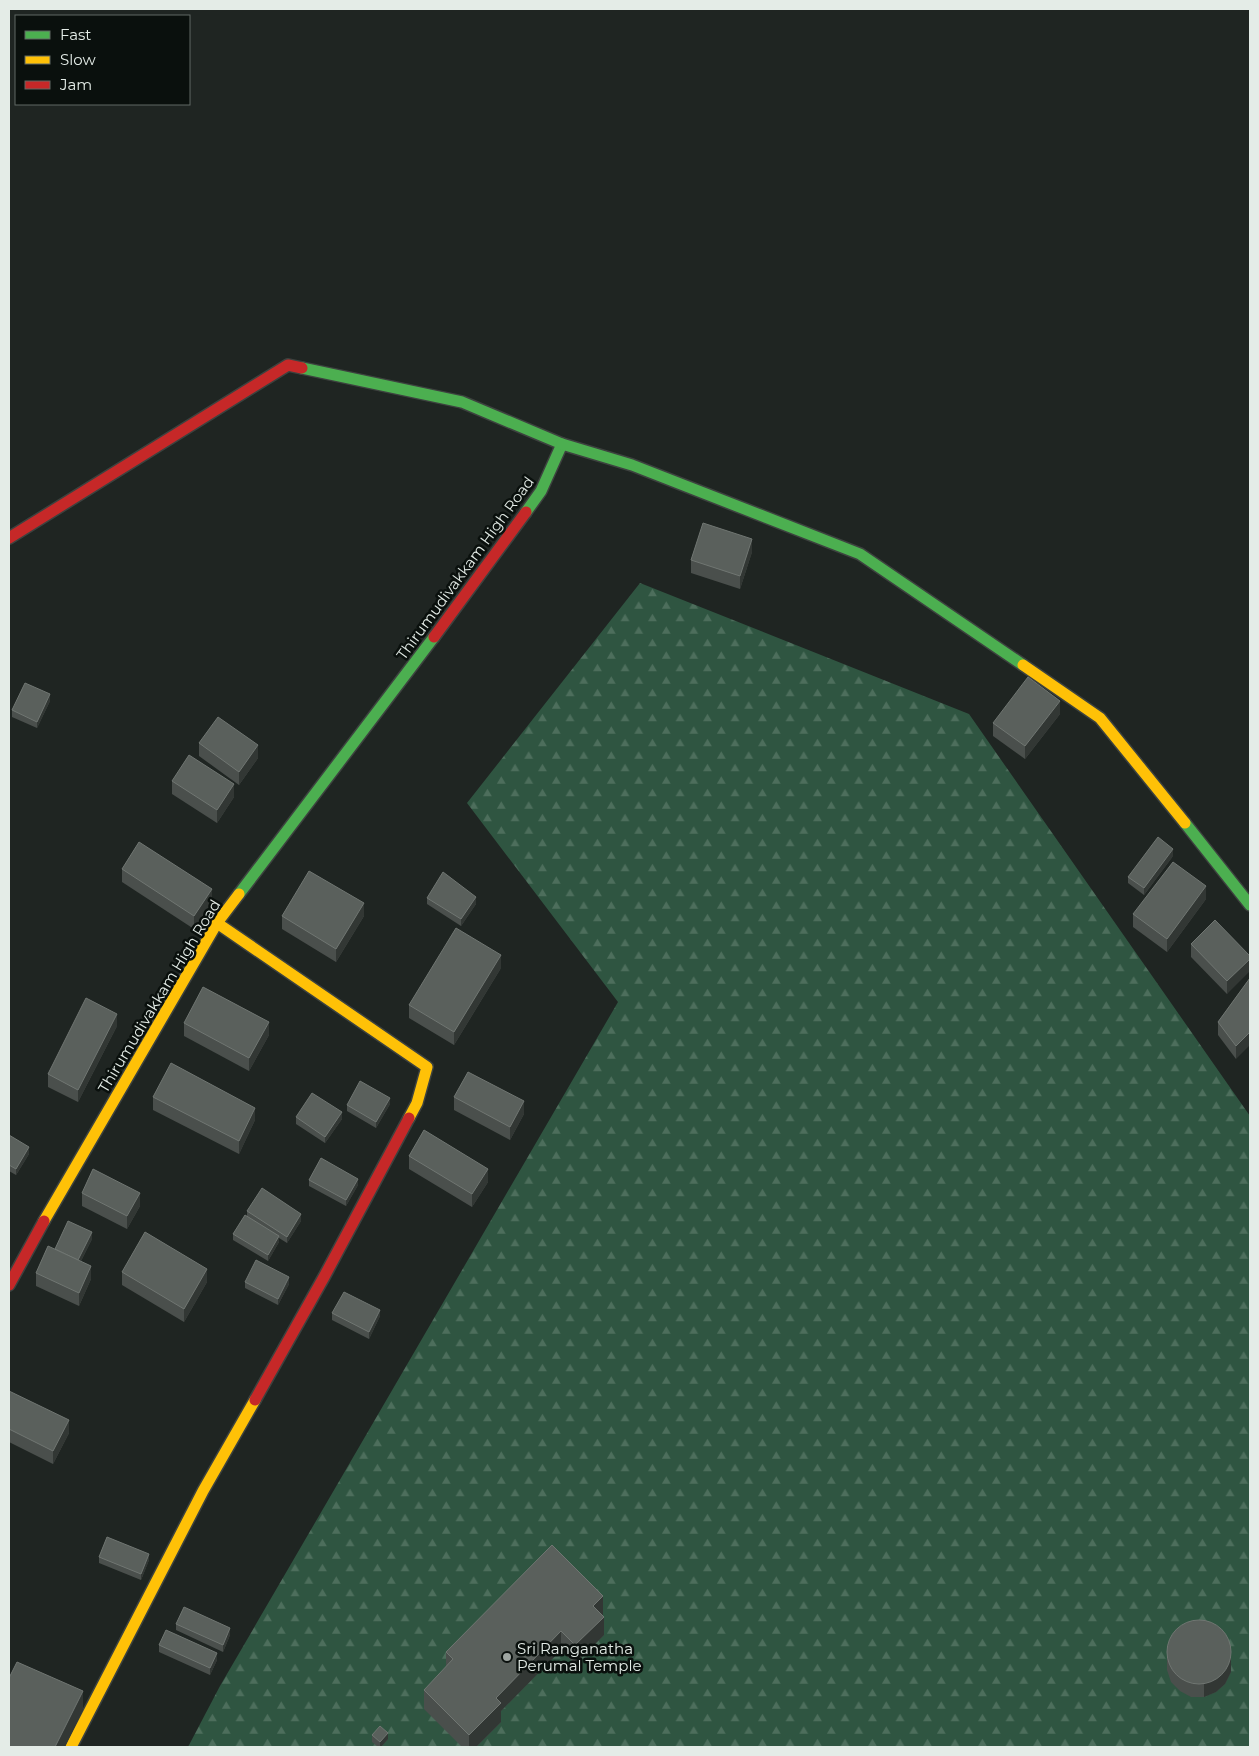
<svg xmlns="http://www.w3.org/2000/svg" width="1259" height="1756" viewBox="0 0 1259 1756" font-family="Montserrat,sans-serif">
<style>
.forest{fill:url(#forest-firs)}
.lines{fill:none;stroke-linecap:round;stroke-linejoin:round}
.fast-casing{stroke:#3d423f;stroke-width:14}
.slow-casing{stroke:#3d423f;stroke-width:14}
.jam-casing{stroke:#3d423f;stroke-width:14}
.fast{stroke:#4caf50;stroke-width:11}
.slow{stroke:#ffc107;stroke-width:11}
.jam{stroke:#c62828;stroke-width:11}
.wall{fill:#4a4f4c}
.shaded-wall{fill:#323734}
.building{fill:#5a605c;stroke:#707672}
.poi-dot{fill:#9fa6a2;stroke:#0a100d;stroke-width:2}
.labels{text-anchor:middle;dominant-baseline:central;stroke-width:5;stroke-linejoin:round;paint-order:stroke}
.street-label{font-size:15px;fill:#e4ece7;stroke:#0a100d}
.poi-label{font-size:15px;fill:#e4ece7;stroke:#0a100d;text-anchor:start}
</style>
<defs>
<pattern id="forest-firs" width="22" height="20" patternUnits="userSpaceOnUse" patternTransform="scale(1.25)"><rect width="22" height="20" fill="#2f5541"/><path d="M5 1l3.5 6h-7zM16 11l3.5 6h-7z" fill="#4d6e5c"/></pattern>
</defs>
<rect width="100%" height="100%" fill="#1f2522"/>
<polygon class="forest" points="640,583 969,714 1250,1116 1250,1747 188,1747 220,1686 618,1002 467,803"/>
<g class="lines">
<defs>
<g id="fast">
<polyline points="302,368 462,402 562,444 541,491 526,512"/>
<polyline points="562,444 632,465 860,554 1023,665"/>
<polyline points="1185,823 1250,905"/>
<polyline points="239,894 434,637"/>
</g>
<g id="slow">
<polyline points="1023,665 1100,718 1185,823"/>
<polyline points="217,923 427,1067 417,1103 409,1118"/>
<polyline points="44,1221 217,923 239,894"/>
<polyline points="71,1747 203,1491 255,1400"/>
</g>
<g id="jam">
<polyline points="9,538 288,365 302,368"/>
<polyline points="434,637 526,512"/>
<polyline points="9,1285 44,1221"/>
<polyline points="255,1400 324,1277 409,1118"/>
</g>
</defs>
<use href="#fast" class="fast-casing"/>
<use href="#slow" class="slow-casing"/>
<use href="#jam" class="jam-casing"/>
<use href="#fast" class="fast"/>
<use href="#slow" class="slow"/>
<use href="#jam" class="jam"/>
</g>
<g class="wall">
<polygon points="752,552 740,589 691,573 691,560"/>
<polygon points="50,701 37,728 12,717 12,710"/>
<polygon points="1060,714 1025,759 993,736 993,723"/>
<polygon points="199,743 258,758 239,785 199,756"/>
<polygon points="172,781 234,797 217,823 172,794"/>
<polygon points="1173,856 1144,895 1128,883 1128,877"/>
<polygon points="122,869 212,902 194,929 122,882"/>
<polygon points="427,898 476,904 461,926 427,904"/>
<polygon points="1206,899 1167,952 1133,927 1133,914"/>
<polygon points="282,916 364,916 336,962 282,929"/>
<polygon points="1191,944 1250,956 1227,994 1191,957"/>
<polygon points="501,968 454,1045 409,1018 409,1005"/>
<polygon points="1250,978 1236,1059 1218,1035 1218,1022"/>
<polygon points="184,1023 269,1035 249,1071 184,1036"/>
<polygon points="117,1026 78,1102 48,1087 48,1074"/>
<polygon points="153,1097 255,1120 239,1154 153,1110"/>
<polygon points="454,1097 524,1114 510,1140 454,1110"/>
<polygon points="390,1104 376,1128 347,1111 347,1105"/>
<polygon points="296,1117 342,1119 325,1143 296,1124"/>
<polygon points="9,1135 29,1154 16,1175 9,1171"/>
<polygon points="409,1156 488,1182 472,1207 409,1169"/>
<polygon points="309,1180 358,1185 346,1206 309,1186"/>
<polygon points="82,1193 140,1206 127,1229 82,1206"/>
<polygon points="247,1211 301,1221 287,1243 279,1238 279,1242 268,1261 233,1240 233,1234 247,1216"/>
<polygon points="92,1239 81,1261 91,1279 79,1306 36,1286 36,1273"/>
<polygon points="122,1272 207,1282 184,1322 122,1285"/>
<polygon points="245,1282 289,1284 278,1305 245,1288"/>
<polygon points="332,1313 380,1316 369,1339 332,1320"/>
<polygon points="9,1391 69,1433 53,1464 9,1442"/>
<polygon points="99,1557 149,1560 141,1580 99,1563"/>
<polygon points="602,1615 604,1635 575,1664 561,1650 501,1711 501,1722 476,1747 462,1747 424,1709 424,1690 446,1667 446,1652"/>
<polygon points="176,1624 230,1635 223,1652 176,1630"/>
<polygon points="159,1645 217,1660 210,1675 159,1652"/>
<polygon points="1167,1657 1231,1660 1231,1672 1225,1684 1216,1692 1204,1697 1191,1697 1180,1691 1171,1682 1167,1670"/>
<polygon points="372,1735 388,1739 381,1747 378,1747 372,1742"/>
</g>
<g class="shaded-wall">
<polygon points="752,539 752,552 740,589 740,576"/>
<polygon points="50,694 50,701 37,728 37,722"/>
<polygon points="1060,701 1060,714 1025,759 1025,746"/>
<polygon points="258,745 258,758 239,785 239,772"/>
<polygon points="234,784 234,797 217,823 217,810"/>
<polygon points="1173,849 1173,856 1144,895 1144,888"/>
<polygon points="1206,886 1206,899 1167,952 1167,939"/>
<polygon points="212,889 212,902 194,929 194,916"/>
<polygon points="476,897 476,904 461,926 461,919"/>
<polygon points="364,903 364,916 336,962 336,949"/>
<polygon points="501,955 501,968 454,1045 454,1032"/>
<polygon points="1250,959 1250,971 1227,994 1227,981"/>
<polygon points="117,1014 117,1026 78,1102 78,1090"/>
<polygon points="269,1022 269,1035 249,1071 249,1058"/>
<polygon points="1250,1032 1250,1045 1236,1059 1236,1046"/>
<polygon points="390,1098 390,1104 376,1128 376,1122"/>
<polygon points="524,1101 524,1114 510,1140 510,1127"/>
<polygon points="255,1108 255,1120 239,1154 239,1141"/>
<polygon points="342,1112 342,1119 325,1143 325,1137"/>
<polygon points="29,1147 29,1154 16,1175 16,1169"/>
<polygon points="488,1169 488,1182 472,1207 472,1194"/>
<polygon points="358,1179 358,1185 346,1206 346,1200"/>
<polygon points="140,1193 140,1206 127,1229 127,1216"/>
<polygon points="301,1214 301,1221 287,1243 287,1237"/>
<polygon points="92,1232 92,1239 78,1267 78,1260"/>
<polygon points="279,1236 279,1242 268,1261 268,1255"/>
<polygon points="91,1266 91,1279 79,1306 79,1293"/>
<polygon points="207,1269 207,1282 184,1322 184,1309"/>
<polygon points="289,1277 289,1284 278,1305 278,1299"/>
<polygon points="380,1310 380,1316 369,1339 369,1332"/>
<polygon points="69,1420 69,1433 53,1464 53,1451"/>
<polygon points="149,1554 149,1560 141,1580 141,1574"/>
<polygon points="603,1596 603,1615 593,1625 593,1606"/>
<polygon points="604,1617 604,1635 575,1664 575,1645"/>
<polygon points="230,1628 230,1635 223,1652 223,1645"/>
<polygon points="561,1631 561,1650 501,1711 501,1722 476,1747 469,1747 469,1735 496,1698"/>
<polygon points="1231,1647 1231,1672 1225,1684 1216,1692 1204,1697 1204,1684"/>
<polygon points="217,1653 217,1660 210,1675 210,1668"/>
<polygon points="83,1691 83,1710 65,1747 55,1747"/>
<polygon points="388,1733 388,1739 381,1747 380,1747 380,1742"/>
</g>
<g class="building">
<polygon points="703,523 752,539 740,576 691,560"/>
<polygon points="1028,677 1060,701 1025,746 993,723"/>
<polygon points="25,683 50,694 37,722 12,710"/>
<polygon points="218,717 258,745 239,772 199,743"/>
<polygon points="189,755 234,784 217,810 172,781"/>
<polygon points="1158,837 1173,849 1144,888 1128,877"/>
<polygon points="139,842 212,889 194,916 122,869"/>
<polygon points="1173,862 1206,886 1167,939 1133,914"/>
<polygon points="309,871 364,903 336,949 282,916"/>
<polygon points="443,872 476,897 461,919 427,898"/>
<polygon points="1215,920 1250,956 1250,959 1227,981 1191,944"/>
<polygon points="456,928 501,955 454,1032 409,1005"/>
<polygon points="1250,978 1250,1032 1236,1046 1218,1022"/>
<polygon points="203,987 269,1022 249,1058 184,1023"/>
<polygon points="86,998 117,1014 78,1090 48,1074"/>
<polygon points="171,1063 255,1108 239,1141 153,1097"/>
<polygon points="468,1072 524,1101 510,1127 454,1097"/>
<polygon points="360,1081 390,1098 376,1122 347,1105"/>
<polygon points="312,1093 342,1112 325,1137 296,1117"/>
<polygon points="424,1130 488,1169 472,1194 409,1156"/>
<polygon points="9,1135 29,1147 16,1169 9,1165"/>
<polygon points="321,1158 358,1179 346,1200 309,1180"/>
<polygon points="93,1169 140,1193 127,1216 82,1193"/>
<polygon points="262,1188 301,1214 287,1237 247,1211"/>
<polygon points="245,1215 279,1236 268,1255 233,1234"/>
<polygon points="68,1221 92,1232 78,1260 55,1249"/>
<polygon points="145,1232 207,1269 184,1309 122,1272"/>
<polygon points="48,1246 91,1266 79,1293 36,1273"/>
<polygon points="256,1260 289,1277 278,1299 245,1282"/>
<polygon points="344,1292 380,1310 369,1332 332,1313"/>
<polygon points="9,1391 69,1420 53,1451 9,1429"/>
<polygon points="107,1537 149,1554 141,1574 99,1557"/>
<polygon points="552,1545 603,1596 593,1606 604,1617 575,1645 561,1631 496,1698 501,1703 469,1735 424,1690 453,1659 446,1652"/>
<polygon points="184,1607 230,1628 223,1645 176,1624"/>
<circle cx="1199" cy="1652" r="32"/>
<polygon points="166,1630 217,1653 210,1668 159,1645"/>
<polygon points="17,1662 83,1691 55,1747 9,1747 9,1678"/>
<polygon points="380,1726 388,1733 380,1742 372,1735"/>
</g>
<circle class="poi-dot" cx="507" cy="1657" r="5"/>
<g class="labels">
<g class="street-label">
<text transform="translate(465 568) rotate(-54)">Thirumudivakkam High Road</text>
<text transform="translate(159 996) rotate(-59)">Thirumudivakkam High Road</text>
</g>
<g class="poi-label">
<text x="517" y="1648">Sri Ranganatha<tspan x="517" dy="17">Perumal Temple</tspan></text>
</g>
</g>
<rect width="1259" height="1756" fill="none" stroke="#e4ece7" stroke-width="20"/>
<rect x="15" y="15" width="175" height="90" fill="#0a100d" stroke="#616864"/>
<rect x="25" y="31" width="25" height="8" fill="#4caf50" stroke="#616864"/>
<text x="60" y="40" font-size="15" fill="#e4ece7">Fast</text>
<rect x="25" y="56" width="25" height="8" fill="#ffc107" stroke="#616864"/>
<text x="60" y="65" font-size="15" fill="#e4ece7">Slow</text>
<rect x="25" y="81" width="25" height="8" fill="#c62828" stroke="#616864"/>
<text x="60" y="90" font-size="15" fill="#e4ece7">Jam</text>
</svg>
